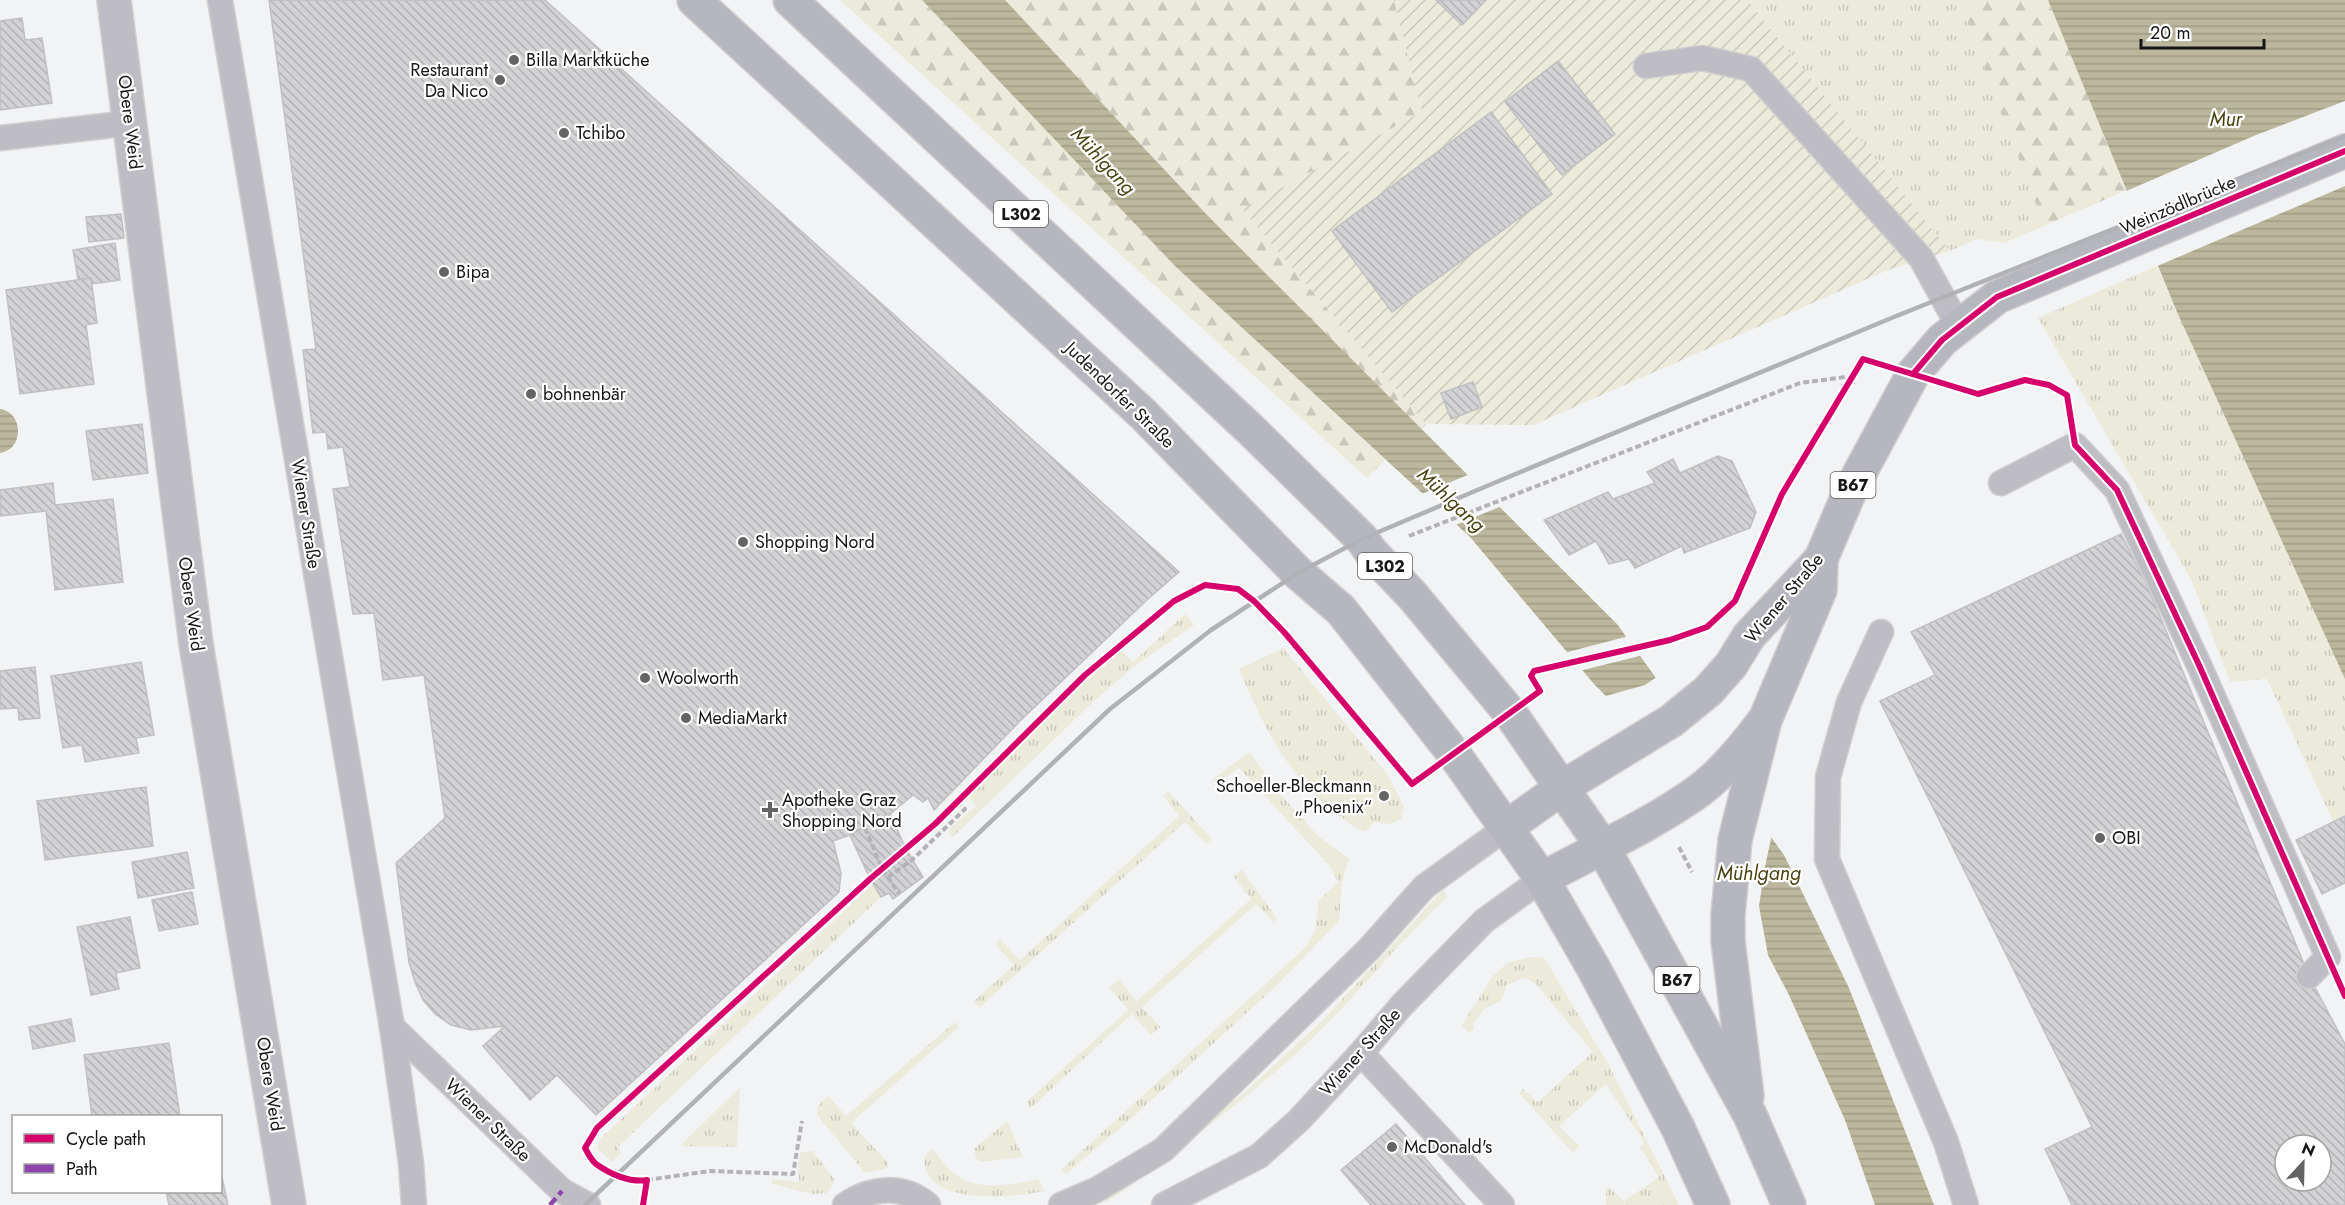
<svg xmlns="http://www.w3.org/2000/svg" width="2345" height="1205" viewBox="0 0 2345 1205" font-family="Jost,sans-serif">
<style>
.grass{fill:url(#grass-tufts)}
.forest{fill:url(#forest-firs)}
.garden{fill:url(#garden-furrows)}
.water{fill:url(#water-rules)}
.pier{fill:#f2f3f5}
.building{fill:url(#building-back-hatch);stroke:#bfc0c1;stroke-width:1.5;fill-rule:evenodd}
.lines{fill:none;stroke-linecap:round;stroke-linejoin:round}
.lane-casing{stroke:#d0d0d1;stroke-width:27}
.street-casing{stroke:#d0d0d1;stroke-width:36}
.primary-casing{stroke:#d0d0d1;stroke-width:36}
.path{stroke:#b3b3b7;stroke-width:4;stroke-dasharray:6 3;stroke-linecap:butt}
.lane{stroke:#bdbdc3;stroke-width:24}
.street{stroke:#bdbdc3;stroke-width:33}
.primary{stroke:#b6b7be;stroke-width:33}
.rail{stroke:#b1b2b5;stroke-width:4.5}
.quiet{stroke:#8e44ad;stroke-width:4.5;stroke-dasharray:9 4.5;stroke-linecap:butt}
.cycleway-casing{stroke:#fff;stroke-width:10}
.cycleway{stroke:#d6006c;stroke-width:6}
.poi-dot{fill:#646465;stroke:#fff;stroke-width:2}
.labels{text-anchor:middle;dominant-baseline:central;stroke-width:4.5;stroke-linejoin:round;paint-order:stroke}
.shield{fill:#fff;stroke:#5d5d5d;stroke-width:1.5}
.shield-label{font-size:16px;font-weight:bold;fill:#171718}
.poi-label{font-size:18px;fill:#171718;stroke:#fff;text-anchor:start}
.street-label{font-size:18px;fill:#171718;stroke:#fff}
.water-label{font-size:20px;font-style:italic;fill:#4c4312;stroke:#fff}
</style>
<defs>
<pattern id="grass-tufts" width="24" height="20" patternUnits="userSpaceOnUse" patternTransform="scale(1.5)"><rect width="24" height="20" fill="#eceadb"/><path d="M3 7l-1-3M5 7V3M7 7l1-3M15 17l-1-3M17 17v-4M19 17l1-3" fill="none" stroke="#cac8bb"/></pattern>
<pattern id="forest-firs" width="22" height="20" patternUnits="userSpaceOnUse" patternTransform="scale(1.5)"><rect width="22" height="20" fill="#eceadb"/><path d="M5 1l3.5 6h-7zM16 11l3.5 6h-7z" fill="#cac8bb"/></pattern>
<pattern id="garden-furrows" width="10" height="10" patternUnits="userSpaceOnUse" patternTransform="scale(1.5)"><rect width="10" height="10" fill="#eceadb"/><path d="M-1 1l2-2M0 10L10 0M9 11l2-2" fill="none" stroke="#cac8bb"/></pattern>
<pattern id="water-rules" width="6" height="5" patternUnits="userSpaceOnUse" patternTransform="scale(1.5)"><rect width="6" height="5" fill="#bbb79c"/><path d="M0 2.5h6" fill="none" stroke="#a09d86"/></pattern>
<pattern id="building-back-hatch" width="6" height="6" patternUnits="userSpaceOnUse" patternTransform="scale(1.5)"><rect width="6" height="6" fill="#d3d3d5"/><path d="M-1 5l2 2M0 0l6 6M5-1l2 2" fill="none" stroke="#b4b4b6"/></pattern>
</defs>
<rect width="100%" height="100%" fill="#f2f3f5"/>
<g class="grass">
<polygon points="1747,0 1959,0 2044,226 2004,243 1977,239 1950,251"/>
<polygon points="2157,266 2177,312 2345,679 2345,816 2333,821 2267,679 2230,682 2191,579 2038,318"/>
<polygon points="1185,614 1194,625 1136,665 1094,701 953,837 948,829 976,806 963,789 1119,649 1133,662"/>
<path d="M1283 648 1388 775 1404 807 1401 819 1389 824 1374 822 1366 832C1354 828 1345 820 1335 812 1286 774 1263 725 1239 669Z"/>
<polygon points="1250,752 1273,786 1318,836 1349,859 1342,880 1339,921 1276,986 1133,1117 1066,1174 1062,1169 1306,947 1315,931 1319,900 1338,882 1330,866 1239,768 1215,785 1213,779"/>
<polygon points="1168,791 1212,839 1206,844 1185,822 979,1008 974,1001 1014,965 995,944 1000,939 1020,960 1179,816 1163,795"/>
<polygon points="1242,870 1277,918 1274,922 1256,904 1142,1007 1160,1027 1151,1035 1132,1014 1030,1109 1026,1102 1128,1010 1109,987 1119,980 1137,1001 1251,899 1233,876"/>
<polygon points="873,884 881,897 618,1147 621,1153 613,1162 597,1149 600,1139"/>
<path d="M1443 890 1448 897C1403 936 1367 984 1325 1026 1274 1077 1216 1120 1159 1164 1141 1177 1112 1205 1090 1205L1116 1189 1245 1092 1322 1021Z"/>
<polygon points="1530,957 1544,958 1607,1062 1679,1205 1606,1205 1606,1191 1609,1187 1624,1201 1659,1177 1640,1147 1644,1142 1606,1084 1559,1126 1579,1146 1573,1153 1519,1093 1523,1089 1538,1102 1593,1052 1534,982 1523,978 1507,985 1501,1001 1485,1008 1473,1023 1474,1029 1469,1033 1462,1025 1492,977 1507,963"/>
<polygon points="955,1022 959,1027 851,1123 888,1163 887,1168 865,1173 817,1115 818,1106 828,1096 846,1116"/>
<polygon points="740,1087 737,1147 680,1146"/>
<polygon points="1007,1121 1023,1157 981,1162 976,1158 974,1149"/>
<path d="M932 1149C939 1155 943 1164 951 1171 977 1193 1008 1185 1038 1179L1045 1191C1007 1199 918 1205 925 1155Z"/>
<polygon points="813,1151 835,1180 827,1193 812,1194 772,1184 772,1179 799,1182 798,1163 801,1152"/>
</g>
<g class="forest">
<polygon points="840,0 922,0 1176,267 1385,460 1367,478"/>
<polygon points="1005,0 1394,0 1422,112 1242,209 1426,424 1421,430 1207,215"/>
<polygon points="1959,0 2048,0 2127,190 2044,226"/>
</g>
<polygon class="garden" points="1394,0 1747,0 1950,251 1888,270 1533,425 1426,424 1242,209 1422,112"/>
<g class="water">
<polygon points="922,0 1005,0 1207,215 1617,624 1784,855 1849,988 1934,1205 1875,1205 1845,1120 1789,995 1661,752 1594,684 1470,537 1176,267"/>
<polygon points="2048,0 2345,0 2345,679 2177,312"/>
<path d="M0 409C24 412 24 450 0 453Z"/>
</g>
<g class="pier">
<polygon points="2345,101 2345,186 2155,267 2124,192 2256,135"/>
<polygon points="1470,474 1502,506 1453,526 1419,495"/>
<polygon points="1629,636 1644,655 1579,671 1564,653"/>
<polygon points="1658,676 1772,834 1765,867 1759,906 1770,966 1659,753 1602,697 1645,685"/>
</g>
<g class="building">
<polygon points="269,0 545,0 1179,572 1148,599 1020,721 934,810 928,798 923,802 913,795 890,814 850,835 833,841 841,873 839,892 596,1115 557,1075 530,1100 483,1046 505,1026 471,1030 451,1025 435,1014 423,1000 415,982 409,962 396,863 445,818 424,675 383,680 374,613 353,614 333,489 350,487 343,447 328,449 326,432 313,433 303,350 316,349"/>
<polygon points="1436,0 1486,0 1462,25"/>
<polygon points="22,18 25,40 42,38 52,103 0,110 0,21"/>
<polygon points="1558,61 1615,134 1562,175 1505,102"/>
<polygon points="1491,112 1552,194 1392,312 1332,231"/>
<polygon points="121,214 124,238 89,242 86,217"/>
<polygon points="115,243 120,280 92,284 91,278 78,279 73,250"/>
<polygon points="91,278 97,323 86,325 94,384 20,394 6,290"/>
<polygon points="1473,382 1482,407 1451,419 1441,393"/>
<polygon points="142,424 148,473 93,480 86,431"/>
<polygon points="1718,456 1732,461 1756,512 1750,528 1684,553 1682,546 1635,568 1629,559 1609,564 1596,541 1569,555 1544,520 1608,492 1613,499 1655,483 1647,472 1673,459 1680,473"/>
<polygon points="53,483 55,505 113,499 123,582 55,590 46,511 0,516 0,490"/>
<path d="M2121 534 2147 585 2309 976 2345 1044V1205H2072L2045 1149 2092 1127 1880 701 1935 675 1911 632ZM2285 1145H2321V1181H2285Z"/>
<polygon points="141,662 154,735 136,738 139,753 85,762 82,745 63,748 51,676"/>
<polygon points="35,667 40,718 19,720 18,708 0,709 0,671"/>
<polygon points="146,787 153,846 45,860 37,801"/>
<polygon points="890,814 906,849 923,877 893,899 889,893 881,897 870,879 850,835"/>
<polygon points="2345,816 2345,883 2322,894 2296,840"/>
<polygon points="187,852 194,888 138,898 132,862"/>
<polygon points="192,892 198,924 159,931 152,900"/>
<polygon points="130,917 140,968 116,973 119,989 91,995 77,927"/>
<polygon points="71,1019 75,1041 33,1049 29,1027"/>
<polygon points="169,1043 180,1116 92,1116 84,1055"/>
<polygon points="1396,1124 1465,1205 1371,1205 1341,1170"/>
<polygon points="220,1168 228,1205 169,1205 166,1192 220,1192"/>
</g>
<g class="lines">
<defs>
<g id="lane">
<polyline points="220,0 392,1027"/>
<polyline points="1646,66 1702,58 1751,69 1921,258 1959,327"/>
<polyline points="0,138 130,123"/>
<polyline points="2001,483 2075,445 2117,490 2199,665 2328,957 2309,976"/>
<polyline points="1881,632 1849,702 1828,777 1827,859 1946,1142 1966,1205"/>
<polyline points="1361,1053 1502,1205"/>
<polyline points="414,1205 411,1163 392,1027 562,1191 588,1205"/>
<path d="M845 1205C871 1187 903 1184 928 1205"/>
<polyline points="1061,1205 1096,1190 1163,1150 1369,949 1424,887 1507,827"/>
<polyline points="1164,1205 1259,1156 1299,1120 1361,1053 1402,1005 1484,921 1542,879"/>
</g>
<polyline id="street" points="114,0 196,644 289,1205"/>
<g id="primary">
<polyline points="694,0 1143,414 1298,573 1341,610 1454,754 1542,879 1594,969 1678,1128 1713,1205"/>
<polyline points="790,0 1250,429 1362,539 1371,552 1412,595 1510,713 1602,846 1750,1115 1789,1205"/>
<polyline points="1507,827 1563,787 1671,721 1708,691 1731,665 1749,636 1821,559 1850,491 1913,374 1942,340 1997,297 2345,151"/>
<path d="M1542 879C1595 850 1652 825 1700 790 1724 772 1745 746 1763 722"/>
<polyline points="1747,1096 1728,941 1728,915 1735,840 1765,720 1820,590 1821,559"/>
</g>
</defs>
<use href="#lane" class="lane-casing"/>
<use href="#street" class="street-casing"/>
<use href="#primary" class="primary-casing"/>
<g class="path">
<polyline points="1409,536 1800,383 1853,376"/>
<polyline points="865,828 882,868 899,894"/>
<polyline points="1679,847 1692,872"/>
<polyline points="888,877 912,860 965,809 957,802"/>
<polyline points="870,879 906,849"/>
<polyline points="647,1180 710,1171 793,1174 802,1121"/>
</g>
<use href="#lane" class="lane"/>
<use href="#street" class="street"/>
<use href="#primary" class="primary"/>
<polyline class="rail" points="585,1205 1110,709 1211,630 1298,573 1362,539 1494,483 1894,317 2345,136"/>
<polyline class="quiet" points="550,1205 562,1191"/>
<defs>
<g id="cycleway">
<polyline points="1913,374 1942,340 1997,297 2345,151"/>
<path d="M643 1205 647 1180C630 1183 610 1174 596 1164 591 1160 588 1153 585 1148L597 1128 870 879 935 824 1085 675 1174 601 1205 585 1238 589 1254 601 1284 632 1412 784 1540 691 1531 676 1534 671 1670 640 1707 627 1735 601 1782 494 1863 359 1978 394 2025 380 2049 385 2067 395 2075 445 2117 490 2199 665 2345 996"/>
</g>
</defs>
<use href="#cycleway" class="cycleway-casing"/>
<use href="#cycleway" class="cycleway"/>
</g>
<g class="poi-dot">
<circle cx="514" cy="60" r="6"/>
<circle cx="500" cy="80" r="6"/>
<circle cx="564" cy="133" r="6"/>
<circle cx="444" cy="272" r="6"/>
<circle cx="531" cy="394" r="6"/>
<circle cx="743" cy="542" r="6"/>
<circle cx="645" cy="678" r="6"/>
<circle cx="686" cy="718" r="6"/>
<circle cx="1384" cy="796" r="6"/>
<path d="M767 801h6v6h6v6h-6v6h-6v-6h-6v-6h6z"/>
<circle cx="2100" cy="838" r="6"/>
<circle cx="1392" cy="1147" r="6"/>
</g>
<g class="labels">
<g class="shield">
<rect x="994" y="201" width="54" height="26" rx="4.5"/>
<rect x="1830.5" y="472" width="45" height="26" rx="4.5"/>
<rect x="1358" y="553" width="54" height="26" rx="4.5"/>
<rect x="1654.5" y="967" width="45" height="26" rx="4.5"/>
</g>
<g class="shield-label">
<text x="1021" y="214">L302</text>
<text x="1853" y="485">B67</text>
<text x="1385" y="566">L302</text>
<text x="1677" y="980">B67</text>
</g>
<g class="poi-label">
<text x="526" y="60">Billa Marktküche</text>
<text x="488" y="70" text-anchor="end">Restaurant<tspan x="488" dy="21">Da Nico</tspan></text>
<text x="576" y="133">Tchibo</text>
<text x="456" y="272">Bipa</text>
<text x="543" y="394">bohnenbär</text>
<text x="755" y="542">Shopping Nord</text>
<text x="657" y="678">Woolworth</text>
<text x="698" y="718">MediaMarkt</text>
<text x="1372" y="786" text-anchor="end">Schoeller-Bleckmann<tspan x="1372" dy="21">„Phoenix“</tspan></text>
<text x="782" y="800">Apotheke Graz<tspan x="782" dy="21">Shopping Nord</tspan></text>
<text x="2112" y="838">OBI</text>
<text x="1404" y="1147">McDonald's</text>
</g>
<g class="street-label">
<text transform="translate(130 122) rotate(83)">Obere Weid</text>
<text transform="translate(2178 205) rotate(-23)">Weinzödlbrücke</text>
<text transform="translate(1120 395) rotate(44)">Judendorfer Straße</text>
<text transform="translate(306 514) rotate(81)">Wiener Straße</text>
<text transform="translate(1784 598) rotate(-50)">Wiener Straße</text>
<text transform="translate(191 604) rotate(82)">Obere Weid</text>
<text transform="translate(1360 1052) rotate(-48)">Wiener Straße</text>
<text transform="translate(270 1084) rotate(81)">Obere Weid</text>
<text transform="translate(488 1120) rotate(44)">Wiener Straße</text>
</g>
<g class="water-label">
<text x="2226" y="119">Mur</text>
<text transform="translate(1103 161) rotate(47)">Mühlgang</text>
<text transform="translate(1451 500) rotate(43)">Mühlgang</text>
<text x="1759" y="873">Mühlgang</text>
</g>
</g>
<rect x="12" y="1115" width="210" height="78" fill="#ffffff" stroke="#a2a2a3" stroke-width="1.5"/>
<rect x="24" y="1134" width="30" height="9" fill="#d6006c" stroke="#a2a2a3" stroke-width="1.5"/>
<text x="66" y="1145" font-size="18" fill="#171718">Cycle path</text>
<rect x="24" y="1164" width="30" height="9" fill="#8e44ad" stroke="#a2a2a3" stroke-width="1.5"/>
<text x="66" y="1175" font-size="18" fill="#171718">Path</text>
<g transform="translate(2303 1163) rotate(22)"><circle r="28" fill="#ffffff" stroke="#a2a2a3" stroke-width="1.5"/>
<path d="M0-4.5L10 22L0 15L-10 22Z" fill="#646465"/>
<text y="-9" font-size="16" font-weight="bold" text-anchor="middle" fill="#171718">N</text>
</g>
<path d="M2141 39v9h123v-9" fill="none" stroke="#171718" stroke-width="3"/>
<text x="2150" y="39" font-size="18" fill="#171718" stroke="#ffffff" stroke-width="4.5" paint-order="stroke">20 m</text>
</svg>
